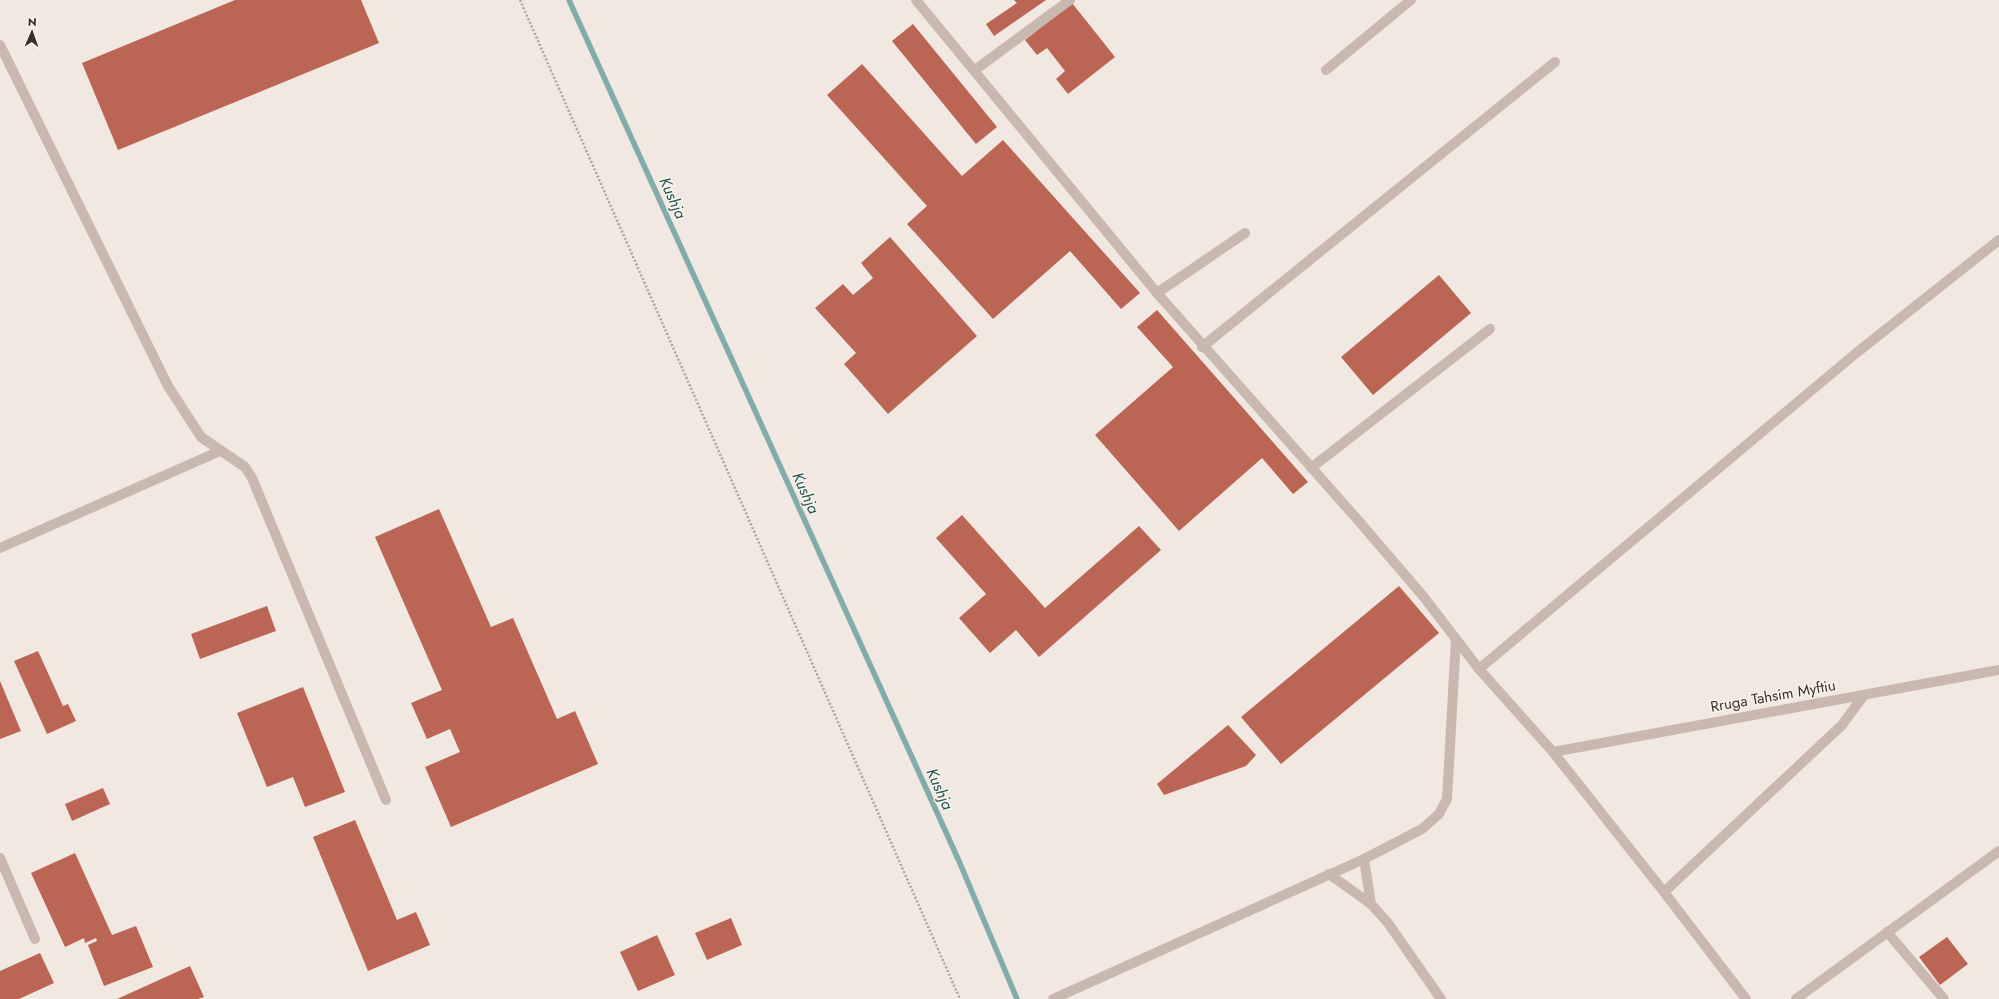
<svg xmlns="http://www.w3.org/2000/svg" width="1999" height="999" viewBox="0 0 1999 999" font-family="Jost,sans-serif">
<style>
.lines{fill:none;stroke-linecap:round;stroke-linejoin:round}
.stream{stroke:#82acaa;stroke-width:5.5}
.building{fill:#bb6555}
.path{stroke:#b4a298;stroke-width:2.5;stroke-dasharray:2 2;stroke-linecap:butt}
.minor{stroke:#c9b8ae;stroke-width:10}
.labels{text-anchor:middle;dominant-baseline:central;stroke-width:3;stroke-linejoin:round;paint-order:stroke}
.street-label{font-size:15px;fill:#382e2b;stroke:#f9f3ed}
.water-label{font-size:16px;font-style:italic;fill:#245655;stroke:#f9f3ed}
</style>
<rect width="100%" height="100%" fill="#f1e8e1"/>
<g class="lines">
<polyline class="stream" points="569,0 959,861 1017,999"/>
</g>
<g class="building">
<polygon points="235,0 361,0 379,43 118,150 82,63"/>
<polygon points="1014,0 1046,0 994,36 986,24 1017,3"/>
<polygon points="1072,3 1115,57 1068,94 1056,79 1065,71 1047,48 1037,55 1025,40"/>
<polygon points="913,24 997,127 976,144 892,41"/>
<polygon points="862,64 962,176 1003,140 1140,293 1121,309 1070,251 993,319 907,224 927,206 827,95"/>
<polygon points="890,237 977,336 888,414 844,364 856,353 815,308 843,284 853,295 873,278 861,263"/>
<polygon points="1439,275 1471,313 1373,395 1341,357"/>
<polygon points="1157,310 1308,482 1293,494 1262,458 1179,531 1095,435 1173,367 1137,327"/>
<polygon points="439,509 491,627 513,618 557,719 575,711 598,764 451,827 425,767 460,752 450,729 427,739 411,703 442,690 375,537"/>
<polygon points="962,515 1045,608 1139,526 1161,550 1039,657 1016,630 990,653 959,618 986,594 936,538"/>
<polygon points="1399,586 1439,633 1281,764 1241,717"/>
<polygon points="267,606 276,631 200,659 191,634"/>
<polygon points="38,651 63,706 68,704 76,721 47,734 14,661"/>
<polygon points="0,681 21,731 0,739"/>
<polygon points="303,687 345,792 305,807 293,777 267,787 237,713"/>
<polygon points="1228,725 1256,755 1246,766 1164,795 1157,784"/>
<polygon points="103,788 110,804 72,821 65,804"/>
<polygon points="355,820 397,920 416,912 430,945 368,971 313,837"/>
<polygon points="75,853 112,935 136,926 153,967 104,986 88,945 97,941 96,938 85,943 84,938 65,947 31,873"/>
<polygon points="731,918 742,945 707,960 695,933"/>
<polygon points="657,935 675,975 638,991 620,952"/>
<polygon points="1947,937 1968,964 1940,985 1919,957"/>
<polygon points="40,953 54,983 19,999 0,999 0,971"/>
<polygon points="190,966 204,997 198,999 117,999"/>
</g>
<g class="lines">
<polyline class="path" points="520,0 960,999"/>
<g class="minor">
<polyline points="916,0 1157,293 1357,519 1423,596 1479,669 1553,752 1664,892 1746,999"/>
<polyline points="0,45 168,386 201,437 245,467 252,478 386,800"/>
<polyline points="975,70 1070,0"/>
<polyline points="1326,70 1411,0"/>
<polyline points="1157,293 1245,233"/>
<polyline points="1202,347 1555,62"/>
<polyline points="1311,468 1490,329"/>
<polyline points="0,548 220,451"/>
<polyline points="1479,669 1855,354 1999,240"/>
<polyline points="1553,752 1999,670"/>
<polyline points="0,858 35,939"/>
<polyline points="1364,859 1371,904 1388,923 1441,999"/>
<polyline points="1329,874 1371,904"/>
<polyline points="1664,892 1842,725 1864,695"/>
<polyline points="1887,932 1944,999"/>
<polyline points="1053,999 1364,859 1422,829 1439,814 1447,799 1456,639"/>
<polyline points="1796,999 1999,851"/>
</g>
</g>
<g class="labels">
<g class="street-label">
<text transform="translate(1773 696) rotate(-10)">Rruga Tahsim Myftiu</text>
</g>
<g class="water-label">
<text transform="translate(673 198) rotate(66)">Kushja</text>
<text transform="translate(806 493) rotate(66)">Kushja</text>
<text transform="translate(940 789) rotate(66)">Kushja</text>
</g>
</g>
<g transform="translate(32 32) rotate(2)" stroke="#f9f3ed" stroke-width="3" paint-order="stroke">
<path d="M0-3L7 15L0 10L-7 15Z" fill="#382e2b"/>
<text y="-6" font-size="11" font-weight="bold" text-anchor="middle" fill="#382e2b">N</text>
</g>
</svg>
